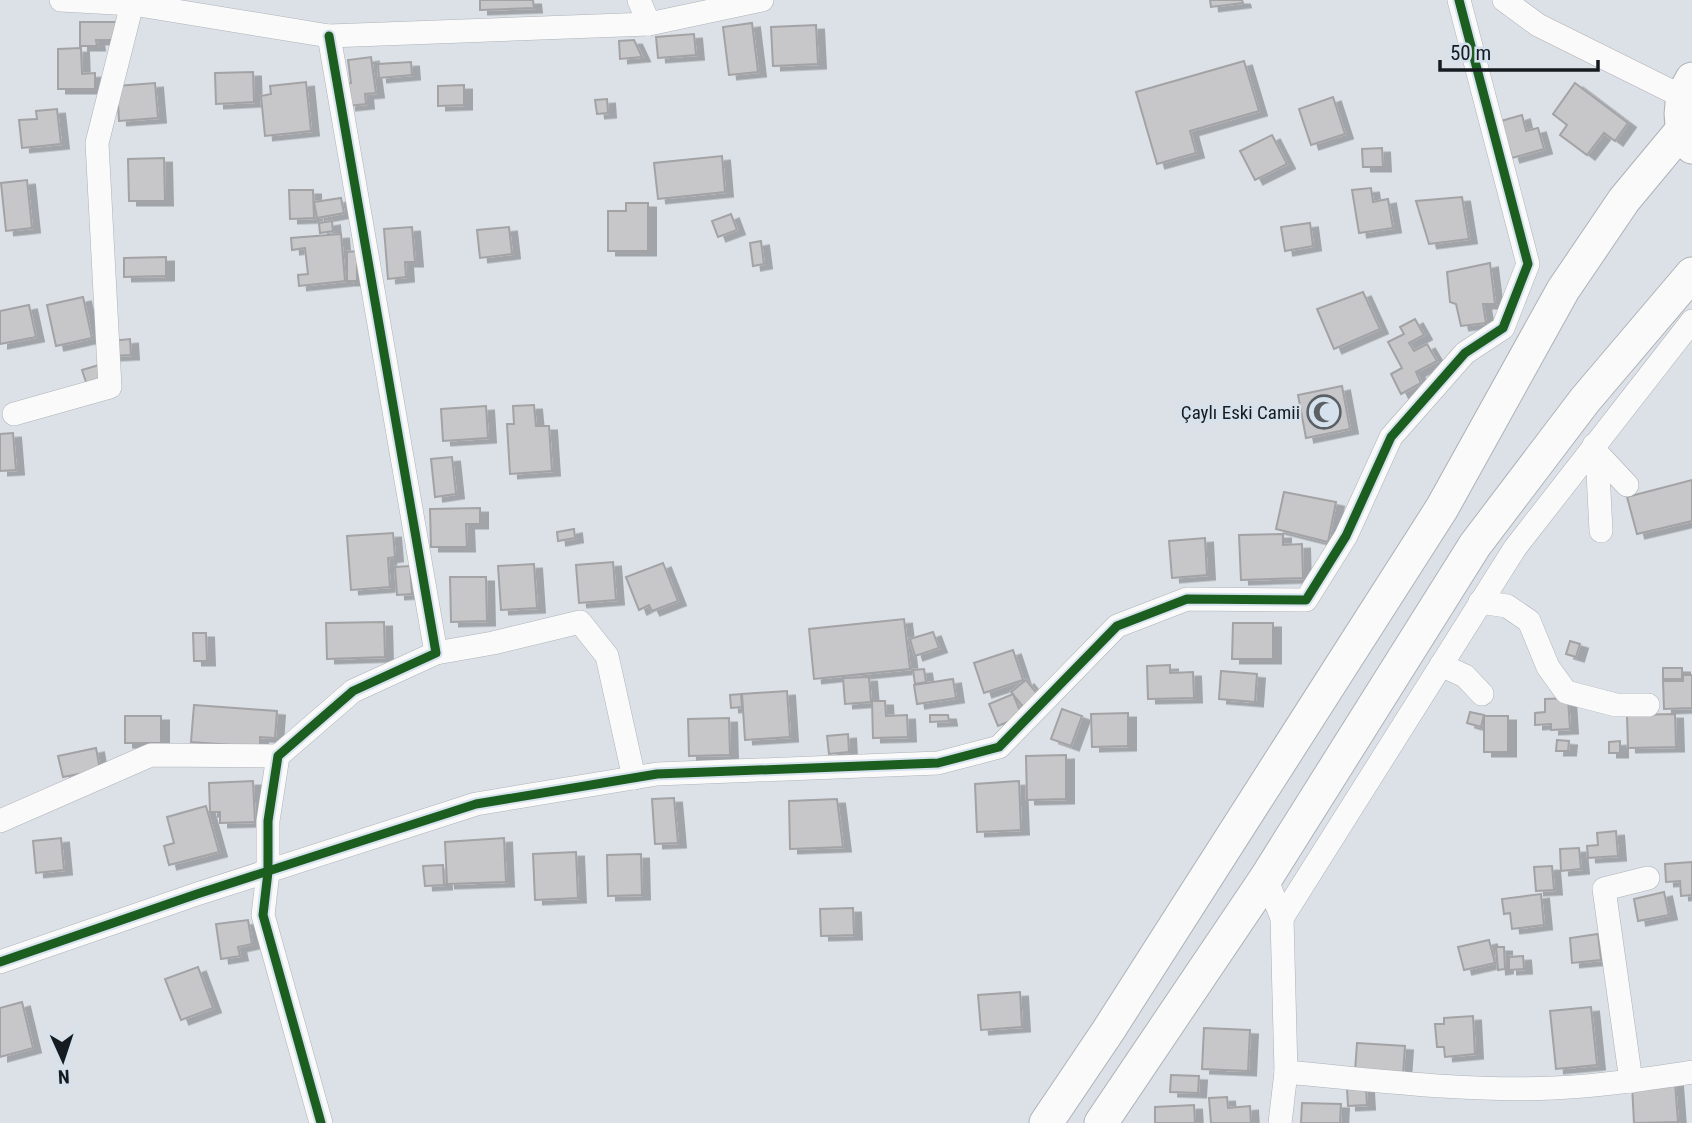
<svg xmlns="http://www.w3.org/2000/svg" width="1692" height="1123" viewBox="0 0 1692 1123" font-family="'Roboto Condensed',sans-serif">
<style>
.building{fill:#c7c7c9;stroke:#a3a3a5;stroke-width:2;filter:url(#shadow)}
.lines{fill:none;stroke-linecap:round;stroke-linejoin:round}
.minor-casing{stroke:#adb2b7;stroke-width:24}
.highway-casing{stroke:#adb2b7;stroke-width:35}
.minor{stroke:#fafafb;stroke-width:23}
.highway{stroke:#fafafb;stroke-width:33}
.cycleway-casing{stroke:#d5e1ed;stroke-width:13}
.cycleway{stroke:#1b5e20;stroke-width:9}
.labels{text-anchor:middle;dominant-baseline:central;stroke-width:5;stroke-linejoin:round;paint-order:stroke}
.poi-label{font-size:19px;fill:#161b1f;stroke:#d5e1ed;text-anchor:end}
</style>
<defs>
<filter id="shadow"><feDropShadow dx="8" dy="4.5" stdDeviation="0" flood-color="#0004"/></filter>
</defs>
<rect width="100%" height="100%" fill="#dbe1e7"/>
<g class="building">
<polygon points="480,0 533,0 534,8 480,10"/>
<polygon points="1210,0 1242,0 1243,3 1211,7"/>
<polygon points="80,22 120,22 120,40 96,40 97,46 80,46"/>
<polygon points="752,23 758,72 729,75 723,27"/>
<polygon points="816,25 818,64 773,66 771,27"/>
<polygon points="694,34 696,55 658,58 656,37"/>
<polygon points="634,40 642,57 620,59 619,41"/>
<polygon points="81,48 82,74 95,73 95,89 58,89 58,49"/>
<polygon points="371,57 376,93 365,94 366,104 348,106 346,84 351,83 348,60"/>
<polygon points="1244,61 1259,111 1190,131 1196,153 1157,164 1136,92"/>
<polygon points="411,62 412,75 379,78 378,64"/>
<polygon points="253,72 254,102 216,104 215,73"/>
<polygon points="306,82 311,131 265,136 261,96 271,94 270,86"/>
<polygon points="155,83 158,118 119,121 117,86"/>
<polygon points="1575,83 1628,123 1615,141 1604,133 1587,155 1560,135 1567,125 1553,114"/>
<polygon points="464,85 464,105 438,106 438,86"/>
<polygon points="1333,97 1345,134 1311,145 1299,109"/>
<polygon points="607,99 608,113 597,114 595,100"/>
<polygon points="57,109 61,144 22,148 19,120 37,119 36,111"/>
<polygon points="1522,115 1526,131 1538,128 1544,149 1512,158 1501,121"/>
<polygon points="1272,135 1287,164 1255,180 1240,151"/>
<polygon points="1382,148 1383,167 1363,167 1362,149"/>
<polygon points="722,156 725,192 658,199 654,163"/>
<polygon points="164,158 165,201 129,201 128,159"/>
<polygon points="27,180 32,228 6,231 1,183"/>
<polygon points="1371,188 1373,202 1388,199 1393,228 1359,233 1352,190"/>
<polygon points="289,190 313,190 314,218 290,219"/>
<polygon points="1462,197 1469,239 1429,244 1416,201"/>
<polygon points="341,198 344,213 317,218 314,202"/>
<polygon points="626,203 648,203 648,251 608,251 608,211 626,211"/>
<polygon points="731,214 737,230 718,237 712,221"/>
<polygon points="332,221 333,231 320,233 319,223"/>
<polygon points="1310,223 1313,246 1285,251 1281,227"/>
<polygon points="412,227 415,262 405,262 406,277 388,279 384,229"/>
<polygon points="509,227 512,254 480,258 477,230"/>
<polygon points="341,234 345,281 299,286 298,275 308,274 305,248 292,250 291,238"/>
<polygon points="761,241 764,264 753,266 750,243"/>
<polygon points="357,251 357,281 347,281 347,252"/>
<polygon points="166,257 166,276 124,277 124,258"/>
<polygon points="1490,263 1495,304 1483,304 1486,323 1461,326 1456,304 1450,302 1447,272"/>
<polygon points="1363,292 1380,329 1334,349 1317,309"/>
<polygon points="83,297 92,338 56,346 47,305"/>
<polygon points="29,305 36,337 0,344 0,311"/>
<polygon points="1415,319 1424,335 1409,343 1414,351 1427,344 1437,361 1416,372 1421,383 1401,394 1391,374 1402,368 1388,342 1404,334 1400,327"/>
<polygon points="130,339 131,355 112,356 111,341"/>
<polygon points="99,365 104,379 87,385 82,370"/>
<polygon points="1342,386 1350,429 1306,438 1298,395"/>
<polygon points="534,405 536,426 549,426 552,471 510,474 507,424 514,424 513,406"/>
<polygon points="486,406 488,438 443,441 441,409"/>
<polygon points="13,433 16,470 0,471 0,434"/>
<polygon points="452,457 456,494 435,497 431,459"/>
<polygon points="1692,480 1692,521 1637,534 1627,497"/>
<polygon points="1284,492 1336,502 1328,542 1276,529"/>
<polygon points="480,508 480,524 466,524 467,547 431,547 430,509"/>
<polygon points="574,529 575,538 558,541 557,532"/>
<polygon points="393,533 395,557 388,558 390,587 351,590 347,536"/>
<polygon points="1283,534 1283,545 1302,544 1303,578 1241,580 1239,535"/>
<polygon points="1205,538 1207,575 1172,578 1169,541"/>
<polygon points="613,562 616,600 579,603 576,565"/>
<polygon points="663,563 678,601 652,611 649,605 639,610 626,577"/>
<polygon points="534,564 537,608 501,610 498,566"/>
<polygon points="410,566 412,594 397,595 395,567"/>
<polygon points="450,577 486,577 487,621 451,622"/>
<polygon points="904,619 910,669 814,679 809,629"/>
<polygon points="384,622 385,657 327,659 326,623"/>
<polygon points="1233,623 1273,623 1273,659 1232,659"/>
<polygon points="933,632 939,648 915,656 910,639"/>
<polygon points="193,633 206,633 207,661 194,661"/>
<polygon points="1570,641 1580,644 1576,657 1566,654"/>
<polygon points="1013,650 1023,680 984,693 974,663"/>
<polygon points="1170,665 1170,673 1193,672 1194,698 1148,699 1147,666"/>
<rect x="1663" y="668" width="19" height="11"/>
<polygon points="924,669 926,682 915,684 913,670"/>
<polygon points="1221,671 1257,674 1255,702 1219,699"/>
<polygon points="1683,675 1692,675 1692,708 1664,709 1663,681 1683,681"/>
<polygon points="869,677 871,702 845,704 843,678"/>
<polygon points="953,679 956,698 917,704 914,685"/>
<polygon points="1026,680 1039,696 1024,708 1011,692"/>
<polygon points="787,691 790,737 745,740 742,694"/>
<polygon points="741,694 742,707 731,708 730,695"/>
<polygon points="1013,694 1022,716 998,726 989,704"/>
<polygon points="1568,698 1570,729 1551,730 1551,724 1535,725 1535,713 1545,712 1545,699"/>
<polygon points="872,701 885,701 886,716 907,715 908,737 873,738"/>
<polygon points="194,705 277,711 275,738 260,737 260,747 191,742"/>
<polygon points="1062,709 1082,716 1071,746 1051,739"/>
<polygon points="1470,712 1484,715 1481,727 1467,723"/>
<polygon points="1128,713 1128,746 1092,747 1091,714"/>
<polygon points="1675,714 1676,747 1628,748 1627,715"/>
<polygon points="930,715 948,715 949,721 930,722"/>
<rect x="125" y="716" width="36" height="27"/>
<rect x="1484" y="716" width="24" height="36"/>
<polygon points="729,718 730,755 689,756 688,719"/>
<polygon points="848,734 849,752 829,754 827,736"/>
<polygon points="1557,740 1569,741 1568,751 1556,751"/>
<polygon points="1620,741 1620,753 1609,753 1609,742"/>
<polygon points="96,748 100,770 63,777 58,756"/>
<polygon points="1066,755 1066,799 1027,800 1026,756"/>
<polygon points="253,781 255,822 220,823 220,812 210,812 209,783"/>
<polygon points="1019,781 1021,830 977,832 975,784"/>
<polygon points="674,798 678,843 655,844 652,799"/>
<polygon points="837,799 843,847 790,849 789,801"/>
<polygon points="206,806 219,852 169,865 164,846 174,843 167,817"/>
<polygon points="1616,831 1618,856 1588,858 1587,846 1598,845 1597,833"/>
<polygon points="61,838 64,870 36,873 33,841"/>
<polygon points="504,838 506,882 447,884 445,842"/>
<polygon points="1579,848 1581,869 1561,871 1560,849"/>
<polygon points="576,852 578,898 535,900 533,854"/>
<polygon points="641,854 642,895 608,896 607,855"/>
<polygon points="1692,862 1692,895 1681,896 1680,881 1666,882 1665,864"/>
<polygon points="443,865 444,885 425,886 423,866"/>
<polygon points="1552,866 1554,890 1536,891 1534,867"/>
<polygon points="1664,892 1669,915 1638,921 1634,899"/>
<polygon points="1541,894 1544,925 1512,929 1510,913 1504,914 1502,899"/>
<polygon points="853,908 854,935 821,936 820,909"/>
<polygon points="248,920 252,944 238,947 240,956 221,959 216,924"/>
<polygon points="1598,934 1601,960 1572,963 1570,938"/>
<polygon points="1489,940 1495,963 1464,970 1458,947"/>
<polygon points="1496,947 1504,947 1505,969 1498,970"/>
<polygon points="1523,956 1524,969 1509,970 1509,957"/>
<polygon points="198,967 213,1008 181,1020 165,979"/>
<polygon points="1020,992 1022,1027 981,1030 978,995"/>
<polygon points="22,1002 33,1048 0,1057 0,1008"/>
<polygon points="1591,1007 1597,1065 1556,1069 1550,1011"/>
<polygon points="1473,1016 1475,1054 1445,1057 1444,1047 1437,1047 1435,1024 1444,1024 1444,1018"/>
<polygon points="1204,1028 1250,1030 1248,1071 1202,1069"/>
<polygon points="1357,1043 1405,1046 1403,1074 1355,1071"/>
<polygon points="1171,1075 1199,1076 1198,1093 1170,1092"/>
<polygon points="1675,1082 1678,1122 1634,1123 1632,1085"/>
<polygon points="1347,1088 1366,1088 1367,1105 1348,1106"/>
<polygon points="1227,1097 1228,1108 1250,1106 1251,1123 1211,1123 1209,1098"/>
<polygon points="1302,1103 1341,1104 1340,1123 1301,1123"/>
<polygon points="1194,1105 1195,1123 1155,1123 1155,1107"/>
</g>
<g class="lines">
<defs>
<g id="minor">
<polyline points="61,0 133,4 329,36 649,24 762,0"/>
<polyline points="639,0 649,24"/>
<polyline points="1504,0 1538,25 1683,97"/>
<polyline points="14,414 110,387 97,143 133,0"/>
<polyline points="1594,445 1597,453 1601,531"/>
<polyline points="1597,453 1627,485"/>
<polyline points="1480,602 1507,606 1529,621 1548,667 1566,692 1616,705 1648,705"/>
<polyline points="436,653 493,643 580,622 607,656 634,778"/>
<polyline points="1441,665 1465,676 1482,694"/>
<polyline points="0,821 151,755 278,756"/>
<polyline points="1266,878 1282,918 1286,1072 1280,1123"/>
<polyline points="1282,918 1515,548 1692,321"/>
<polyline points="0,962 197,894 476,804 657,774 938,763 999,747 1117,626 1187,599 1306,600 1346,536 1391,437 1465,353 1503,328 1528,264 1459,0"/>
<path d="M1286 1072C1375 1080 1464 1092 1554 1088 1600 1086 1646 1079 1692 1072"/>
<polyline points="1631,1081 1604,889 1648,878"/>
<polyline points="321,1123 263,915 268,872 268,821 278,756 353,691 436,653 329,36"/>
</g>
<g id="highway">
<path d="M1692 79C1678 101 1677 126 1692 147"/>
<polyline points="1046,1123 1108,1031 1442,508 1563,290 1624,200 1683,129"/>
<polyline points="1101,1123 1266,878 1475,545 1585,400 1692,274"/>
</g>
</defs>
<use href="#minor" class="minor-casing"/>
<use href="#highway" class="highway-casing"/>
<use href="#minor" class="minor"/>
<use href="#highway" class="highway"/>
<defs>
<g id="cycleway">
<polyline points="0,962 197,894 476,804 657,774 938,763 999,747 1117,626 1187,599 1306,600 1346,536 1391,437 1465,353 1503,328 1528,264 1459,0"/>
<polyline points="321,1123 263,915 268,872 268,821 278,756 353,691 436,653 329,36"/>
</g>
</defs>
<use href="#cycleway" class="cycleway-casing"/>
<use href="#cycleway" class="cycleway"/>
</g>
<defs>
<symbol id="mosque-ring" viewBox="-11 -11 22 22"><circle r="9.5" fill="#d5e1ed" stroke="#5b6065" stroke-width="1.5"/><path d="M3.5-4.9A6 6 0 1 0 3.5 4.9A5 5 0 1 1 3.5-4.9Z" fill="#5b6065"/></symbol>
</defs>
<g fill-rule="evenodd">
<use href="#mosque-ring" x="1305" y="393" width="38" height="38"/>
</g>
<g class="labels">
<g class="poi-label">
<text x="1300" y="412">Çaylı Eski Camii</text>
</g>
</g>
<g transform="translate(63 1060) rotate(177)" stroke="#d5e1ed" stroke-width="5" paint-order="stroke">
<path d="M0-5L12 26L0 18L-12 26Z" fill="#161b1f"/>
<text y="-10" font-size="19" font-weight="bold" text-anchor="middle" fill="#161b1f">N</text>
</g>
<path d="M1440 60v10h158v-10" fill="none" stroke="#161b1f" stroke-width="3.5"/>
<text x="1450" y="60" font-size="21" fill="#161b1f" stroke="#d5e1ed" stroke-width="5" paint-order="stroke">50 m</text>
</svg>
